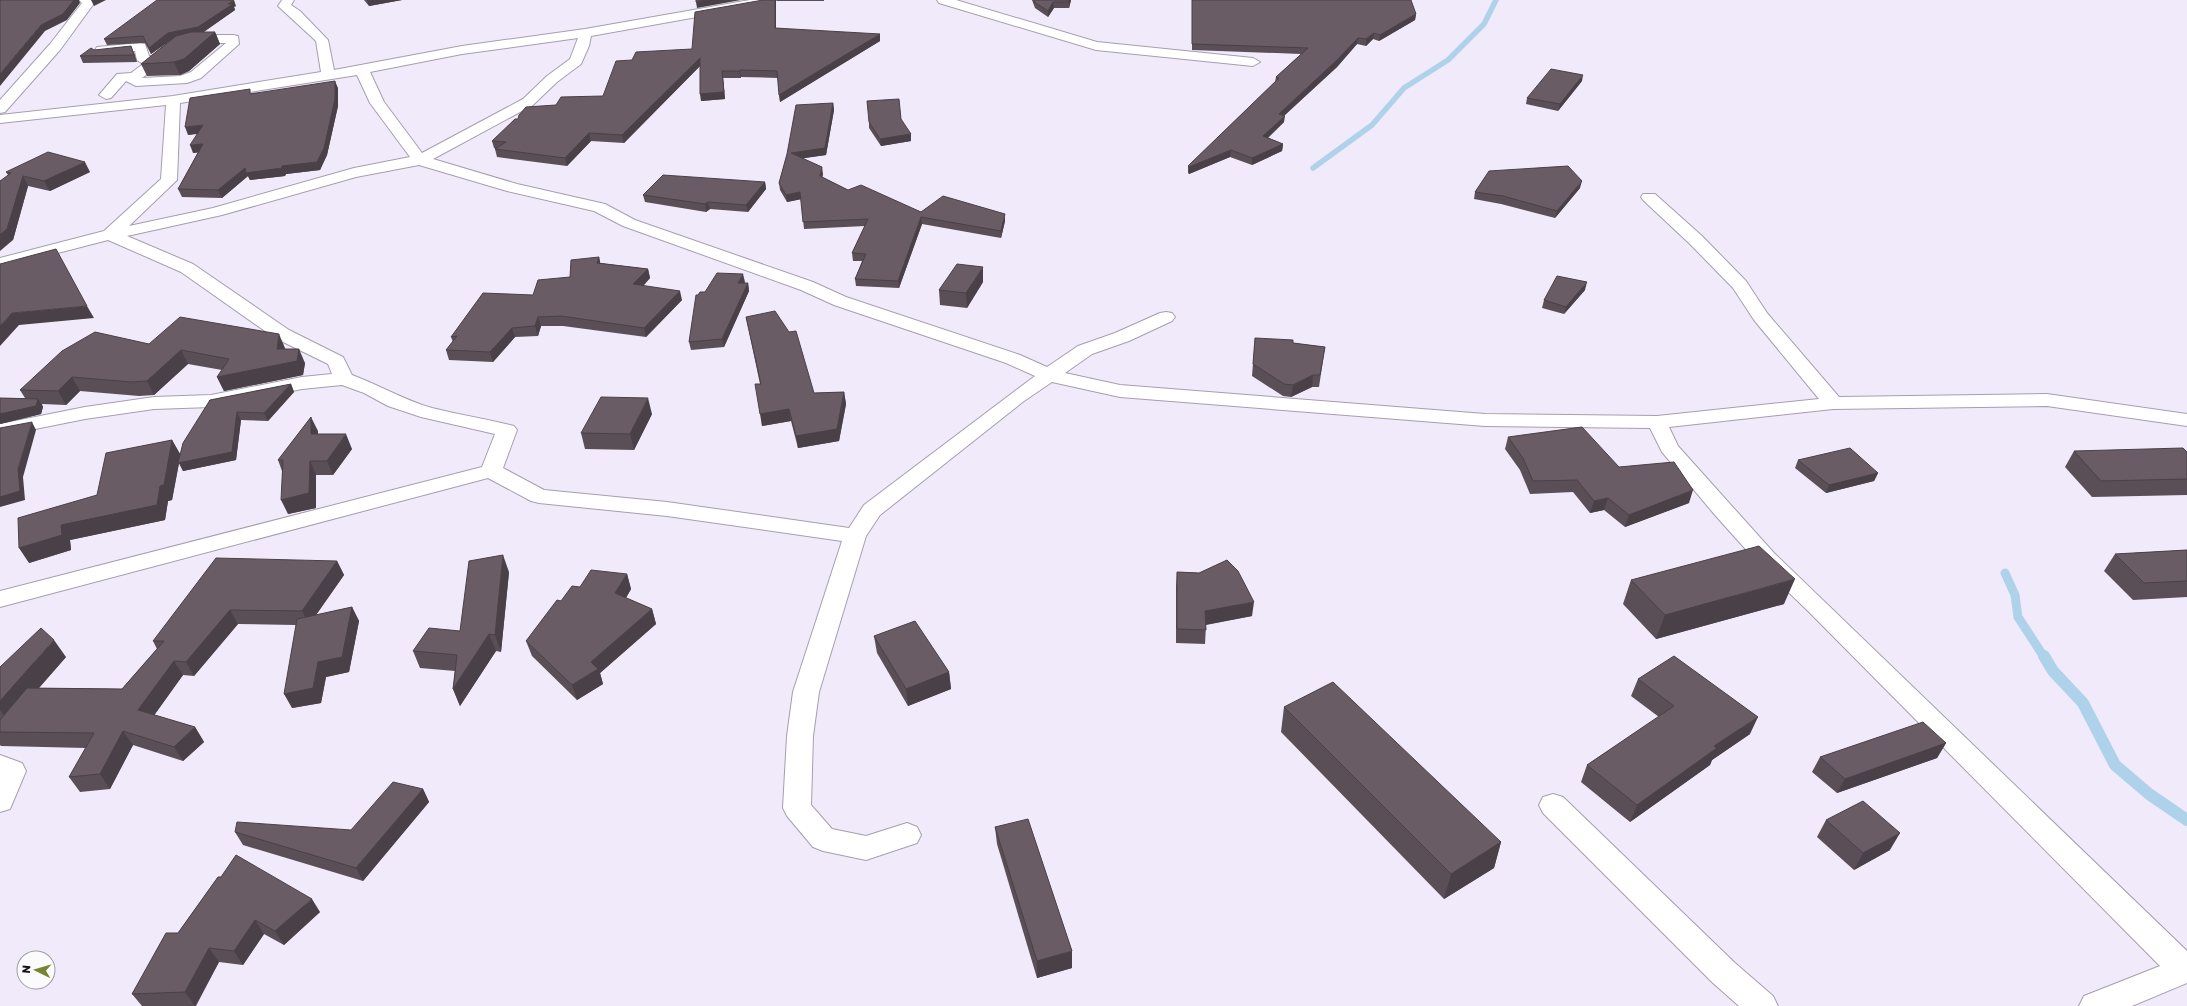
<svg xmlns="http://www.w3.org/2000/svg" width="2187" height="1006" viewBox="0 0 2187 1006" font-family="'Golos Text',sans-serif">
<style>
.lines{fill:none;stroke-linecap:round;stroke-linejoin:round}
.stream-far2{stroke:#aed2e9;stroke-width:5.5}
.stream-far1{stroke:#aed2e9;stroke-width:9}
.stream{stroke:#aed2e9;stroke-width:12}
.minor-casing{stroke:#a59fad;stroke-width:2}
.minor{fill:#fff;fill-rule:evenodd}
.wall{fill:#5a4f57}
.shaded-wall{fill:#4a4047}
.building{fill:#695c65;stroke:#4a4047}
</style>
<rect width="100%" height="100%" fill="#f1eafa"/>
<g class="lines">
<polyline class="stream-far2" points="1313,168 1372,125 1404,88 1448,60 1484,24 1496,0"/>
<polyline class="stream-far1" points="2005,573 2015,595 2018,617 2044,657"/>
<polyline class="stream" points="2044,656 2053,671 2083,703 2115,765 2149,794 2187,820"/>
<defs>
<g id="minor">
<polygon points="79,0 94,0 95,2 60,50 5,112 0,113 0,100 50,44 82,3"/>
<path d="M282 0H294L291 5 300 11 328 40 334 70 462 46 585 29 750 0H776L770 4 591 36 589 46 581 64 557 82 533 105 433 159 517 184 605 204 635 220 813 282 846 297 1020 355 1047 367 1078 346 1115 333 1160 313 1166 312 1172 313 1175 317 1172 321 1129 341 1092 354 1065 373 1120 385 1485 414 1657 416 1819 399 1754 320 1733 288 1690 244 1643 200 1641 197 1643 194H1655L1702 236 1746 281 1767 313 1839 397 2047 394 2187 414V426L2047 406 1833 409 1669 427 1678 446 1774 553 2187 951V983L2132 1006H2079L2084 996 2160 966 1807 610 1758 563 1715 515 1662 452 1650 428 1485 426 1120 397 1052 382 1024 401 880 515 866 536 819 692 813 736 811 805 832 829 866 836 907 823 917 827 921 835 917 843 866 860 823 851 813 847 787 816 783 808 787 736 793 692 842 541 667 516 539 503 531 501 488 478 0 607V591L482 467 495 434 421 417 388 406 364 393 342 385 302 389 211 407 154 409 85 419 0 436V424L85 407 154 397 211 395 302 377 332 374 328 364 275 338 181 272 108 240 0 268V258L104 231 161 179 166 105 0 123V115L173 96 321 72 316 41 278 6ZM578 38 570 59 547 76 523 99 422 153 384 102 370 72 462 54ZM357 75 370 103 410 157 354 168 213 208 129 226 177 180 180 103ZM419 165 507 191 594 211 623 226 801 290 834 305 1006 363 1035 376 864 505 849 528 667 502 544 490 503 468 517 430 514 426C487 419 459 415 432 408 404 400 379 385 352 375L343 357 289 330 193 264 127 236 222 215 356 177Z"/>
<polygon points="937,0 956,0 1097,42 1253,58 1260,62 1253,66 1096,50 939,3"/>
<path d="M196 35H233L238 36 239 44 201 78 187 83 136 86 126 81 111 98 106 99 99 95 117 74 131 73 143 64 137 60 135 51 102 54 95 50 97 47 140 43 145 44 149 56H152L171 41ZM196 43H226L191 72 180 76 142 78 181 47Z"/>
<polygon points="0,755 22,763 26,771 10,809 0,812"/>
<polygon points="1553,794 1563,797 1735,963 1773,996 1778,1006 1739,1006 1713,983 1543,813 1539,805 1543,797"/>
</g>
</defs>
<use href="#minor" class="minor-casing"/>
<use href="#minor" class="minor"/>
</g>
<g class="wall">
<polygon points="364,0 402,0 369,6"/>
<polygon points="763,0 776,0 776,28 880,41 780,102 778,78 741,77 741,78 723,78 725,99 701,101 700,66 624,143 591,141 567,166 497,157 495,149 496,149 494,148 492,141 518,119 556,105 603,96 632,60 692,49"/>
<polygon points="776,0 824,0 824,1 777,1"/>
<polygon points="1032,0 1071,0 1069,8 1054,8 1048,17 1035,8"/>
<polygon points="1192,0 1416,14 1415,20 1379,41 1373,39 1366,46 1357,44 1337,67 1284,116 1284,122 1268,138 1283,144 1282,151 1252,165 1230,157 1189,174 1188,173 1188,166 1275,82 1276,77 1301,54 1192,50"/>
<polygon points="236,6 234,7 235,10 203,32 215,32 220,44 189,71 180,75 147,76 141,64 173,39 171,40 151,54 145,43 107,45 104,39"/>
<polygon points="94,50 134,53 137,62 83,63 80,56"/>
<polygon points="1582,81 1558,111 1526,104 1527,98"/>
<polygon points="338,88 338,106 327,155 320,170 286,174 285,176 250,180 248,176 222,198 182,197 178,189 198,152 193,153 197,134 188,135 252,93"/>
<polygon points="833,103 834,110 826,155 803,158 823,174 822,177 848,190 921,212 1005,221 1001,238 922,224 899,288 856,286 855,279 862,261 853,261 852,253 865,226 804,229 801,199 787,202 780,190 779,183 787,154"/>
<polygon points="901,119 911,141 881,146 869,128 869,122"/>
<polygon points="6,172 90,172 50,191 28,186 13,240 8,175"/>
<polygon points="765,182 766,189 748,212 710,209 706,212 645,202 643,195"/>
<polygon points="1580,188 1555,218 1501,204 1474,199 1475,192"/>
<polygon points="599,257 600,263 648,269 650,278 643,286 682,300 646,337 563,326 541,326 538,336 515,337 493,362 449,360 446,350 453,342 451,337 570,277"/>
<polygon points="745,282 744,283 748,283 749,291 724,347 691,350 689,342 698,295 705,292"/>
<polygon points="983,282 967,308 940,305 939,290"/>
<polygon points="1585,290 1564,314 1542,308 1544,300"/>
<polygon points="746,317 814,393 844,392 846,404 839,441 798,448 791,421 762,426 760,384"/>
<polygon points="1255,338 1325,347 1319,387 1312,387 1291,397 1283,396 1252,376"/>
<polygon points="149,344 285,348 285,349 305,363 303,375 224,391 217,377 222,370 188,364 154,395 139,396 80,391 66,405 42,404 43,407 41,414 0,424 0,398 25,398 20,390"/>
<polygon points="291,384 294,392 268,421 241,420 236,460 183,471 179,463 172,500 168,501 165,520 70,540 71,550 29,563 97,495 172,440 180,454 210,400"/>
<polygon points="652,414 634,450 585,449 581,433"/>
<polygon points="318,431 318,434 352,449 333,475 316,475 316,508 288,514 282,471 278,460"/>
<polygon points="1508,437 1619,467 1689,503 1625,527 1604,510 1590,513 1573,492 1530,494 1520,470 1505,449"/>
<polygon points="2074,451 2187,452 2187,495 2092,497 2065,467"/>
<polygon points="1798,460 1878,473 1874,481 1826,493 1795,468"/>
<polygon points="2187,550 2187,597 2133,600 2104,571 2115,554"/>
<polygon points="337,561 344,575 316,615 352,607 359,621 349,672 326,677 321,703 292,708 296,625 238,624 194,676 183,675 154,715 195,727 204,742 183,761 133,745 110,789 80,792 69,777 86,748 1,746 0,745 0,667 66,657 39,688 122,689 157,649 153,641"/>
<polygon points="509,572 501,652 496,651 460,706 453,689 455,671 420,668 413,651 460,631"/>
<polygon points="1177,572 1199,573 1252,616 1206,625 1205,644 1176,643 1176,586"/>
<polygon points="627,574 631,589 626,598 652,609 656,624 600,673 603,684 577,700 532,656 526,641 580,587"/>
<polygon points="1631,580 1784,604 1656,639 1623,604"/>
<polygon points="874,636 949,672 951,689 908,706 877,653"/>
<polygon points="1638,679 1750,734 1712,760 1710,765 1630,822 1581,782 1587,765 1659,717 1631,696"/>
<polygon points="1284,707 1501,842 1494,868 1444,899 1281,732"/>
<polygon points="1946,743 1937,758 1837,793 1812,772 1820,757"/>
<polygon points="423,789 429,802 363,881 243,845 235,832 351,830"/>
<polygon points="1826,820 1890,850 1854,870 1817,837"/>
<polygon points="995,827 1072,968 1037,978 997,844"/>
<polygon points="218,877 320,912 284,945 264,934 243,965 219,962 196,1006 142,1006 132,994 178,933"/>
</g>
<g class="shaded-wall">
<polygon points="74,0 79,0 80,3 67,20 45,31 0,86 0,74 41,25"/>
<polygon points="91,0 106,0 94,6"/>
<polygon points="234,0 236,6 234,7 235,10 201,34 171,40 151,54 149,48 168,33 228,4"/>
<polygon points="367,0 402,0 369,6"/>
<polygon points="706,0 741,0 697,8 696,2"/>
<polygon points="775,0 776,0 776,35 775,28"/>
<polygon points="1069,0 1071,0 1069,8"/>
<polygon points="1053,2 1054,8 1048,17 1048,11"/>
<polygon points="1416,14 1415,20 1379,41 1380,35"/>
<polygon points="215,32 220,44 189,71 180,75 174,62"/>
<polygon points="1374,33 1373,39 1366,46 1366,39"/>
<polygon points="880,34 880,41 780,102 779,95"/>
<polygon points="1358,38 1357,44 1337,67 1278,121 1279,114"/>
<polygon points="131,46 134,53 137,62 134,55"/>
<polygon points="700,58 701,65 624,143 622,135"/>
<polygon points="740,70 741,77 741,78 739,71"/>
<polygon points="722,71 723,78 725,99 701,101 700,94"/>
<polygon points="1583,75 1582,81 1558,111 1560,104"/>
<polygon points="335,81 338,88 338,106 327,155 320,170 286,174 285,176 250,180 248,176 222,198 218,190 245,168 282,166"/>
<polygon points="833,103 834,110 826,155 792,160 791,153"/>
<polygon points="1285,116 1284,122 1262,143 1263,136"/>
<polygon points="203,125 206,132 188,135 185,127"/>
<polygon points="589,133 591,141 567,166 565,158"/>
<polygon points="911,134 911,141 881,146 880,139"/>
<polygon points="203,144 206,152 193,153 190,145"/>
<polygon points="1283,144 1282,151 1252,165 1252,158"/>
<polygon points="1231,150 1230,157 1189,174 1189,167"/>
<polygon points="85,162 90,172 50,191 44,181"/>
<polygon points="822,167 823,174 821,184 820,176"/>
<polygon points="23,176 28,186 13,240 0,251 0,235"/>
<polygon points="1582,181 1580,188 1555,218 1557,211"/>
<polygon points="765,182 766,189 748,212 746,205"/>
<polygon points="800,192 802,199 787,202 786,195"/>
<polygon points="708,202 710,209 706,212 705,204"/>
<polygon points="1005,214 1005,221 1001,238 1001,231"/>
<polygon points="921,217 922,224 899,288 898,281"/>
<polygon points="599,257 601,266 597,263"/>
<polygon points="983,267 983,282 967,308 966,293"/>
<polygon points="648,269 650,278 636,294 633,284"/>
<polygon points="743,274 745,282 740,291 738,283"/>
<polygon points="1587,282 1585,290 1564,314 1566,307"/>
<polygon points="748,283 749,291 724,347 722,339"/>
<polygon points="680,291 682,300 646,337 644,328"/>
<polygon points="87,306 94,318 19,325 0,346 0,326 12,313"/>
<polygon points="538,317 541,326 538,336 535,326"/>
<polygon points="512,328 515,337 493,362 490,352"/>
<polygon points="279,334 285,348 283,363 277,349"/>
<polygon points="299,349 305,363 303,375 224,391 217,377"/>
<polygon points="181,350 188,364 154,395 147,381"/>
<polygon points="1313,375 1312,387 1291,397 1293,385"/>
<polygon points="72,377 80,391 66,405 58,391"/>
<polygon points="291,384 294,392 268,421 264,413"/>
<polygon points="844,392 846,404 839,441 798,448 796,436"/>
<polygon points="648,398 652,414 634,450 630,434"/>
<polygon points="38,399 43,407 41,414 0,424 0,414"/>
<polygon points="789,409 791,421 762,426 760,414"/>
<polygon points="237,412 241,420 236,460 183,471 179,463 172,500 168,501 165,520 70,540 71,550 29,563 19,548 61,525 160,486 172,440 180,454"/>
<polygon points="311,417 318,431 317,448 311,434"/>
<polygon points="32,422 36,430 23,477 25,500 0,507 0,497 18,469"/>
<polygon points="346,434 352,449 333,475 327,461"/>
<polygon points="310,461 316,475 316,508 288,514 281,500"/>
<polygon points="1878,473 1874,481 1826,493 1829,485"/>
<polygon points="1693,490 1689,503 1625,527 1629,515"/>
<polygon points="1608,498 1604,510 1590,513 1594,501"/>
<polygon points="503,555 509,572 501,652 495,635"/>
<polygon points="337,561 344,575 309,625 302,611"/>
<polygon points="627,574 631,589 620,608 615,593"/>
<polygon points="1795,579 1784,604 1656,639 1665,615"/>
<polygon points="1254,602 1252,616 1204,625 1205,611"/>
<polygon points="352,607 359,621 349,672 326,677 321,703 292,708 284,694 318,662"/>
<polygon points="652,609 656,624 600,673 603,684 577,700 572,685 591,662"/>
<polygon points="230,610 238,624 194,676 186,662"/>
<polygon points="489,634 496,651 460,706 453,689"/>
<polygon points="54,640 66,657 9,722 0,710 0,701"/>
<polygon points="174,661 183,675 148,724 138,710"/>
<polygon points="949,672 951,689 908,706 906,689"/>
<polygon points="1758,717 1750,734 1712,760 1710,765 1630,822 1637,805 1714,746"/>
<polygon points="195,727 204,742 183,761 174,747"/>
<polygon points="123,731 133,745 110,789 100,774"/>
<polygon points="1946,743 1937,758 1837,793 1845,779"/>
<polygon points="423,789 429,802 363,881 356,868"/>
<polygon points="1900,833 1890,850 1854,870 1863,853"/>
<polygon points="1501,842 1494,868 1444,899 1451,874"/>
<polygon points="312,899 320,912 284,945 275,931"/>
<polygon points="255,920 264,934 243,965 234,951"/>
<polygon points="209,948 219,962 195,1006 185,992"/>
<polygon points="1072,951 1072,968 1037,978 1037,961"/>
</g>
<g class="building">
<polygon points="0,0 74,0 63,14 41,25 0,74"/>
<polygon points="157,0 234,0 228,4 233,4 198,27 168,33 149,48 143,36 104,39"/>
<polygon points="696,0 706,0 696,2"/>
<polygon points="763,0 775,0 775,28 880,34 779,95 777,71 740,70 739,71 722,71 724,92 700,94 700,58 622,135 589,133 565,158 495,149 506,142 492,141 515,119 518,119 519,115 526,107 556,105 561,97 603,96 616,61 632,60 636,52 692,49 695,12"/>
<polygon points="1034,0 1069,0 1069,2 1053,2 1048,11 1034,2"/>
<polygon points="1192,0 1411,0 1416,14 1380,35 1374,33 1366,39 1358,38 1337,60 1279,114 1285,116 1263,136 1283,144 1252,158 1231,150 1189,167 1188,166 1279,78 1276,77 1308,48 1192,44"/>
<polygon points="191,32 215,32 184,59 174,62 141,64 176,36"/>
<polygon points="131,46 134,55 80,56 91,48 94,50"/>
<polygon points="1551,69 1583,75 1560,104 1527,98"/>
<polygon points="335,81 335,99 324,148 317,162 282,166 282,168 246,173 245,168 218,190 178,189 203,144 190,145 203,125 185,127 190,98 250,89 250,94"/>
<polygon points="899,99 901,119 911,134 880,139 869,122 867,101"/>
<polygon points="833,103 825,148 791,153 822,167 820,176 848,190 861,185 921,212 943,196 1005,214 1001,231 921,217 898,281 855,279 866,254 852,253 868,219 803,222 800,192 786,195 779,183 787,154 796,105"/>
<polygon points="48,152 85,162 44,181 23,176 7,229 0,235 0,181 11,173 6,172"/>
<polygon points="1568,166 1582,181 1557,211 1503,196 1475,192 1489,171"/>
<polygon points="663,175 765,182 746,205 708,202 705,204 643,195"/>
<polygon points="56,249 87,306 12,313 0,326 0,264"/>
<polygon points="599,257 597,263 648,269 633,284 680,291 644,328 561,316 538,317 535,326 512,328 490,352 446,350 457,336 451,337 483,293 533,295 538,280 570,277 571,260"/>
<polygon points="957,264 983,267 966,293 939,290"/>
<polygon points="717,273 743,274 738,283 748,283 722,339 689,342 696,295 698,295 700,292 705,292"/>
<polygon points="1557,276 1587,282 1566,307 1544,300"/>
<polygon points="775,311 789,332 796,331 814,393 844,392 837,429 796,436 789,409 760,414 755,384 761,384 746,317"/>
<polygon points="180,317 279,334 277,349 299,349 297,361 217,377 229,359 181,350 147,381 131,382 72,377 58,391 20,390 62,351 95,332 149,344"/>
<polygon points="1255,338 1293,340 1293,343 1325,347 1320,375 1313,375 1293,385 1284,384 1253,364"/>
<polygon points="291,384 264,413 237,412 232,452 178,463 183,443 210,400"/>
<polygon points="601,397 648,398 630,434 581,433"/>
<polygon points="0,398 38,399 36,406 0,414"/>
<polygon points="311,417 311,434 346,434 327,461 310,461 309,493 281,500 283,460 278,460"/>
<polygon points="32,422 18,469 20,491 0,497 0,428"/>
<polygon points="1582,427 1619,467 1674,462 1693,490 1629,515 1608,498 1594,501 1577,480 1533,481 1523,458 1508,437"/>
<polygon points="172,440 164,485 160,486 157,505 61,525 62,535 19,548 18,518 97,495 106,453"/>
<polygon points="1850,448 1878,473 1829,485 1798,460"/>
<polygon points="2183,448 2187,452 2187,479 2101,481 2074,451"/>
<polygon points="1759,546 1795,579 1665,615 1631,580"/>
<polygon points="2187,550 2187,581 2144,583 2115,554"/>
<polygon points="503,555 495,635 489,634 453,689 457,655 413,651 429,628 460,631 469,561"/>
<polygon points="216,558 337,561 302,611 230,610 186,662 174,661 138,710 195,727 174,747 123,731 100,774 69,777 94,733 0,732 0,720 27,688 122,689 164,641 153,641"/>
<polygon points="1227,560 1238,571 1254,602 1205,611 1206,630 1177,629 1177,572 1199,573"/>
<polygon points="591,570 627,574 615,593 652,609 591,662 598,669 572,685 526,641 557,600 561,601 572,586 580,587"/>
<polygon points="352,607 342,657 318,662 313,688 284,694 297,619"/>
<polygon points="915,621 949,672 906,689 874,636"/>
<polygon points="41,628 54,640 0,701 0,667"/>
<polygon points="1674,656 1758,717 1714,746 1717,748 1637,805 1587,765 1674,706 1638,679"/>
<polygon points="1333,682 1501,842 1451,874 1284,707"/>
<polygon points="1923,722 1946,743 1845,779 1820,757"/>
<polygon points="393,782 423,789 356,868 235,832 237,822 351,830"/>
<polygon points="1863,801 1900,833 1863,853 1826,820"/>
<polygon points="1028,819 1072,951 1037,961 995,827"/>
<polygon points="236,855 312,899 275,931 255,920 234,951 209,948 185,992 132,994 166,933 178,933 218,877 221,877"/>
</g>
<g transform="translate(36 970) rotate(275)"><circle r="19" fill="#fbfafd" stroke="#9f9ea2"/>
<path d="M0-3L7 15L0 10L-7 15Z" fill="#768330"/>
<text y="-6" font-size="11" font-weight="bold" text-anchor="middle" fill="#161419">N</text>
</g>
</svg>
